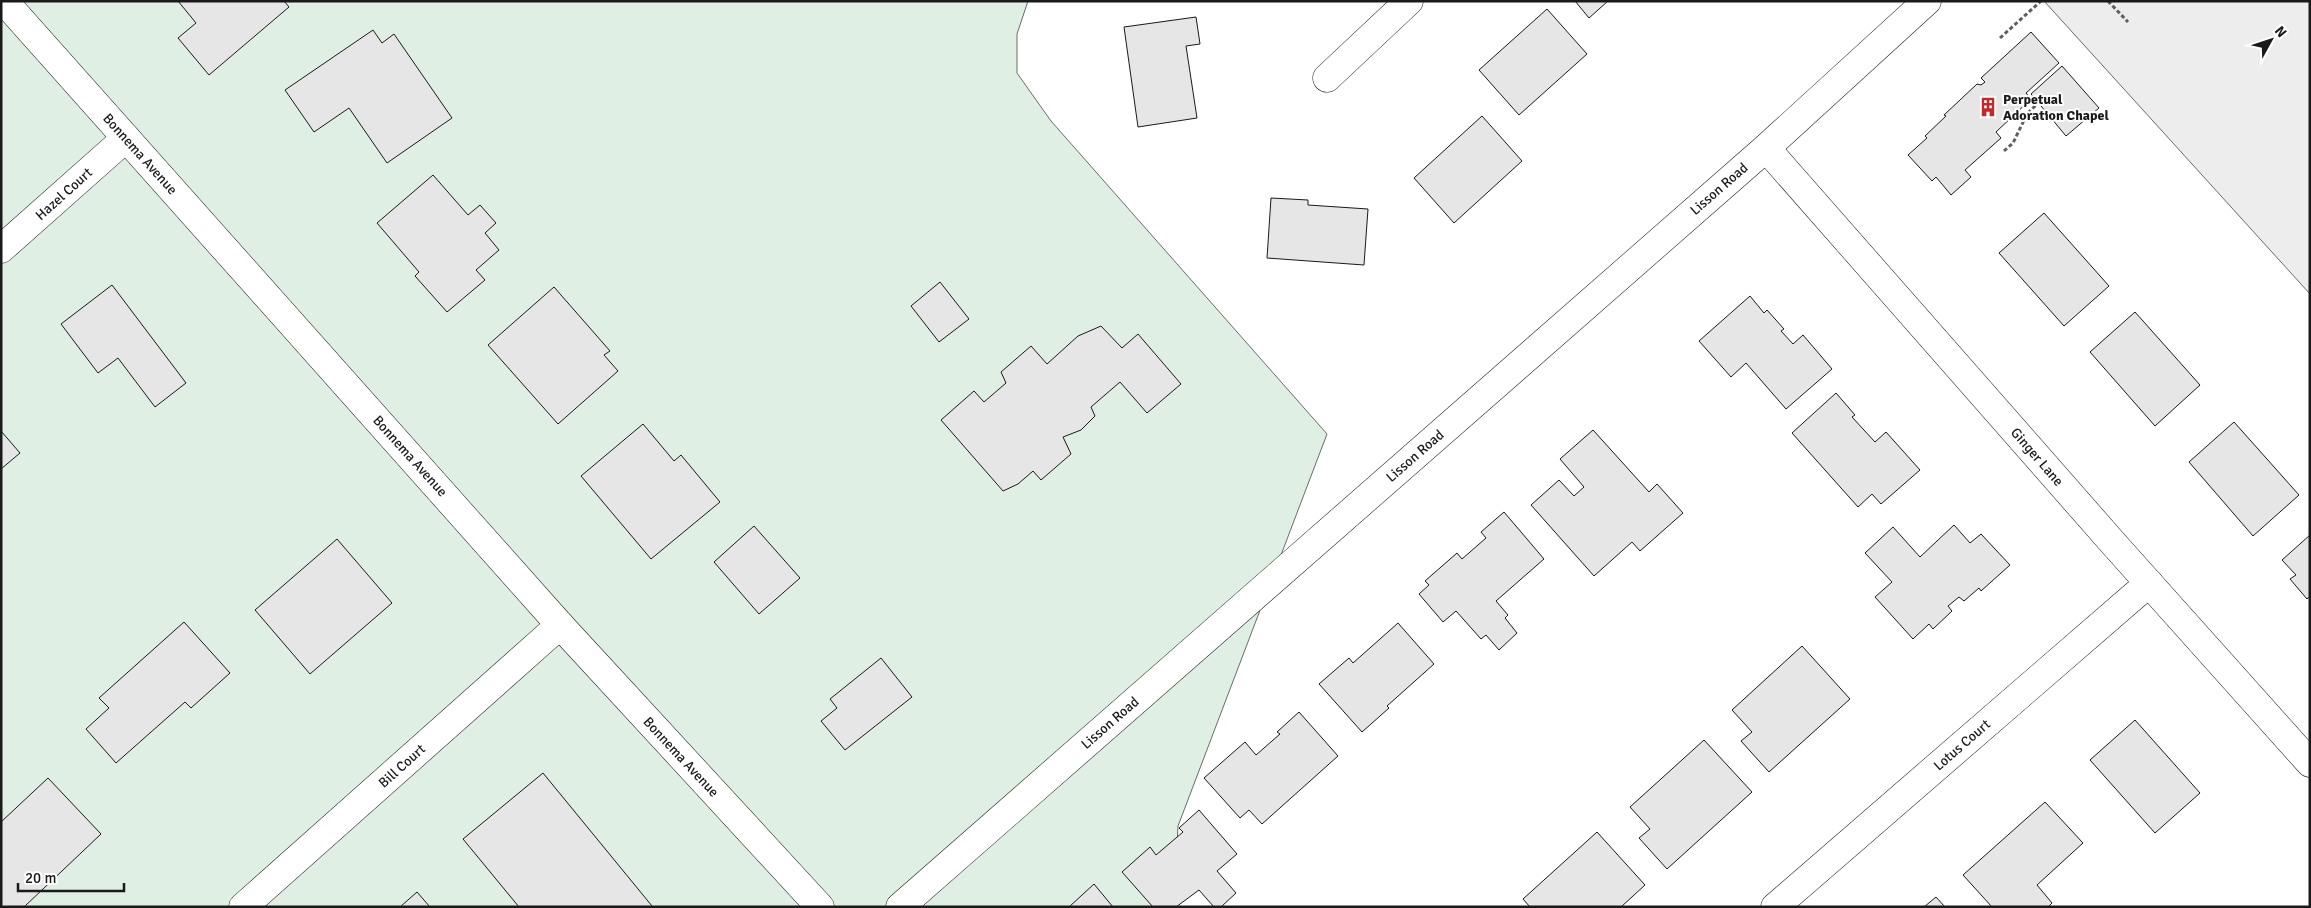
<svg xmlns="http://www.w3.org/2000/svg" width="2311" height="908" viewBox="0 0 2311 908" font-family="Signika,sans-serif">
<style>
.green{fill:#e0efe3;stroke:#6a6a6a}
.parking{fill:#ededed;stroke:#6a6a6a}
.building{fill:#e6e6e6;stroke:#1a1a1a}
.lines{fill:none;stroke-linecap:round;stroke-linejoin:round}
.minor-casing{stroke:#1a1a1a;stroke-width:29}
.tertiary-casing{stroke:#1a1a1a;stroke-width:29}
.path{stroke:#5f5f5f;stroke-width:3;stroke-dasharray:4 2.5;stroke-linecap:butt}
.minor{stroke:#fff;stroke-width:28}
.tertiary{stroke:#fff;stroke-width:28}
.labels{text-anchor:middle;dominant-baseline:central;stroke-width:4;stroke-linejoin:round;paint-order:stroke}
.poi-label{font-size:14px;font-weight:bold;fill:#1a1a1a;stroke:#fff;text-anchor:start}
.street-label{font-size:14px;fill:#1a1a1a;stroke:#fff}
</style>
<rect width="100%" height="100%" fill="#fff"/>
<polygon class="green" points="1,1 1028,1 1017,34 1017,73 1051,121 1327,434 1178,826 1174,907 1,907"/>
<polygon class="parking" points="2044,1 2310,1 2310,294 2133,99"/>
<g class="building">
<polygon points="178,1 284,1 289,7 209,75 178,38 196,23"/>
<polygon points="1575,1 1608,1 1589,18"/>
<polygon points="1547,9 1587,54 1519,115 1479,70"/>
<polygon points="1196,17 1200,44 1186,46 1197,118 1138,127 1124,27"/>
<polygon points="373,30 382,43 394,34 452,118 387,163 349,108 314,132 285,90"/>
<polygon points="2031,32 2059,63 2026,93 2031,99 1996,132 2001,138 1965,170 1971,177 1951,195 1936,177 1932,181 1908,155 1927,138 1925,136 1946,116 1944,115 1977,84 1981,85 1985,82 1981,78"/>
<polygon points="2062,66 2099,108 2066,136 2031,94"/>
<polygon points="1482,116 1522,161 1454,223 1414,178"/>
<polygon points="433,175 468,215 480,205 496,223 485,233 499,250 476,270 485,280 447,312 415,276 419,272 377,223"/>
<polygon points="1271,198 1308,200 1308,205 1368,209 1364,265 1267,258"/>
<polygon points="2044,213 2109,286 2064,326 1999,253"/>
<polygon points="940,282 969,319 939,342 911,306"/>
<polygon points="112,285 186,383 155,407 118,358 98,373 61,324"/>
<polygon points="554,287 610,351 604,355 618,371 558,424 488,345"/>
<polygon points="1750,296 1764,313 1767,310 1784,329 1781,331 1793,344 1803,335 1832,369 1786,409 1746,363 1731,377 1699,341"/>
<polygon points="2135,312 2200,385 2155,426 2090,352"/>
<polygon points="1101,326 1122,348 1138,334 1181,384 1147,413 1120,382 1091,407 1095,416 1081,430 1063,437 1071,454 1041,480 1033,471 1018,484 1003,491 941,420 974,391 984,402 1006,383 1001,372 1031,346 1047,364 1078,336"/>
<polygon points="1836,393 1855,415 1852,417 1875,442 1886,432 1920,470 1881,504 1872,494 1858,507 1792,433"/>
<polygon points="2234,422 2299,495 2253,536 2189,462"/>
<polygon points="643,424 674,461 681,455 720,502 651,559 581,476"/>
<polygon points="1593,430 1649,492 1657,484 1683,513 1640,551 1632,542 1594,576 1531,505 1559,480 1574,496 1584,487 1560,459"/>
<polygon points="1,431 20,453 1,469"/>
<polygon points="1504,512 1544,559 1496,601 1508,615 1505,618 1517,633 1499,650 1486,635 1481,639 1456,611 1443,622 1419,594 1429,585 1425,581 1457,553 1462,559 1486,538 1481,532"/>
<polygon points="1954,525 1970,543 1981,534 2010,565 1981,591 1979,588 1964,601 1959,597 1948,606 1952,611 1933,629 1929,624 1913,639 1875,597 1892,582 1865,553 1893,527 1920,557"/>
<polygon points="754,526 800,578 759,614 714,562"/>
<polygon points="2310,535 2310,596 2307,599 2290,579 2296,575 2282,560"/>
<polygon points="337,539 392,603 310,674 255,610"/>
<polygon points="184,622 230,673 191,708 185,702 116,763 86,729 109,708 99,698"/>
<polygon points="1398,623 1434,664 1387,706 1389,708 1362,732 1319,684 1349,658 1353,663"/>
<polygon points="1802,646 1850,699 1769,772 1741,741 1752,732 1732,710"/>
<polygon points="881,658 912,697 845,750 821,721 837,708 830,699"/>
<polygon points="1299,712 1338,756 1262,824 1249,810 1240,818 1204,778 1245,742 1256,755 1280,734 1277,732"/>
<polygon points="2135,720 2200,793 2155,833 2090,760"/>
<polygon points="1704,740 1752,792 1667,869 1639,838 1650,829 1630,807"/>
<polygon points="543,773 652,906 651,907 519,907 463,839"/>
<polygon points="48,778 101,834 24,907 1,907 1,822"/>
<polygon points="2045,802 2083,843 2037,885 2052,903 2048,907 1992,907 1963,875"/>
<polygon points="1199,810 1237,854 1217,871 1236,893 1221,907 1214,907 1199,890 1176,907 1153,907 1122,872 1150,847 1156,855 1183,832 1179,828"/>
<polygon points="1597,832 1645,885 1621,907 1530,907 1523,899"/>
<polygon points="1094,884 1113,907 1069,907"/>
<polygon points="417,892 430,907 400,907"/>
<polygon points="1936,897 1945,907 1924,907"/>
</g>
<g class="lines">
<defs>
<g id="minor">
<polyline points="4,1 560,625 820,907"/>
<polyline points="1327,78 1409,1"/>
<polyline points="1766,148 2113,543 2310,763"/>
<polyline points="1,249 126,138"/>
<polyline points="243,907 560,625"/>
<polyline points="1775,907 2149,583"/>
</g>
<polyline id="tertiary" points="900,907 1766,148 1927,1"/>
</defs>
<use href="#minor" class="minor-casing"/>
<use href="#tertiary" class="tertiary-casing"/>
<g class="path">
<polyline points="2108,1 2128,22"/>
<polyline points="2000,38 2041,1"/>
<polyline points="2004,151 2013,143 2027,114 2038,103"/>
</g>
<use href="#minor" class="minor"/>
<use href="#tertiary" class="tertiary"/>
</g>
<defs>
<symbol id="building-bare" viewBox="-9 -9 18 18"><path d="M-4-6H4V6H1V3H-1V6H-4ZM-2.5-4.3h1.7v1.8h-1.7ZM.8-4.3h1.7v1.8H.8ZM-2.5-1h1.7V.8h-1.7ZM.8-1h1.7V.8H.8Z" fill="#c62828" stroke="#fff" stroke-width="2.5" paint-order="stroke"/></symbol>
</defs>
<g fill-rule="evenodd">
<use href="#building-bare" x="1974" y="93" width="28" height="28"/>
</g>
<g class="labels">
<g class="poi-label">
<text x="2003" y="99">Perpetual<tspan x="2003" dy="16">Adoration Chapel</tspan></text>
</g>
<g class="street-label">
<text transform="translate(140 154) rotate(48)">Bonnema Avenue</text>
<text transform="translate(1719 189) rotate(-41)">Lisson Road</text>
<text transform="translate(64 194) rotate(-42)">Hazel Court</text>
<text transform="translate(410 456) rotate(48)">Bonnema Avenue</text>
<text transform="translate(1415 456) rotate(-41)">Lisson Road</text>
<text transform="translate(2037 457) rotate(49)">Ginger Lane</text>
<text transform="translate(1110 723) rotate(-41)">Lisson Road</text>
<text transform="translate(1962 745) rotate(-41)">Lotus Court</text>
<text transform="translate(681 757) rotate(47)">Bonnema Avenue</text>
<text transform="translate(402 766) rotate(-42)">Bill Court</text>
</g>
</g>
<rect width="2311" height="908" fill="none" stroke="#1a1a1a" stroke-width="5"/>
<g transform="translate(2271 40) rotate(50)" stroke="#ffffff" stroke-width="4" paint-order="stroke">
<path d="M0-4L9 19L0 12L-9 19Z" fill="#1a1a1a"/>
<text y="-8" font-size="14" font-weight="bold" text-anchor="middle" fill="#1a1a1a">N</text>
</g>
<path d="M18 883v8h106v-8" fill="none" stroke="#1a1a1a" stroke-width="2.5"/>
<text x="25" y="883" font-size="15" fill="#1a1a1a" stroke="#ffffff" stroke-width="4" paint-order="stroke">20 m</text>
</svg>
